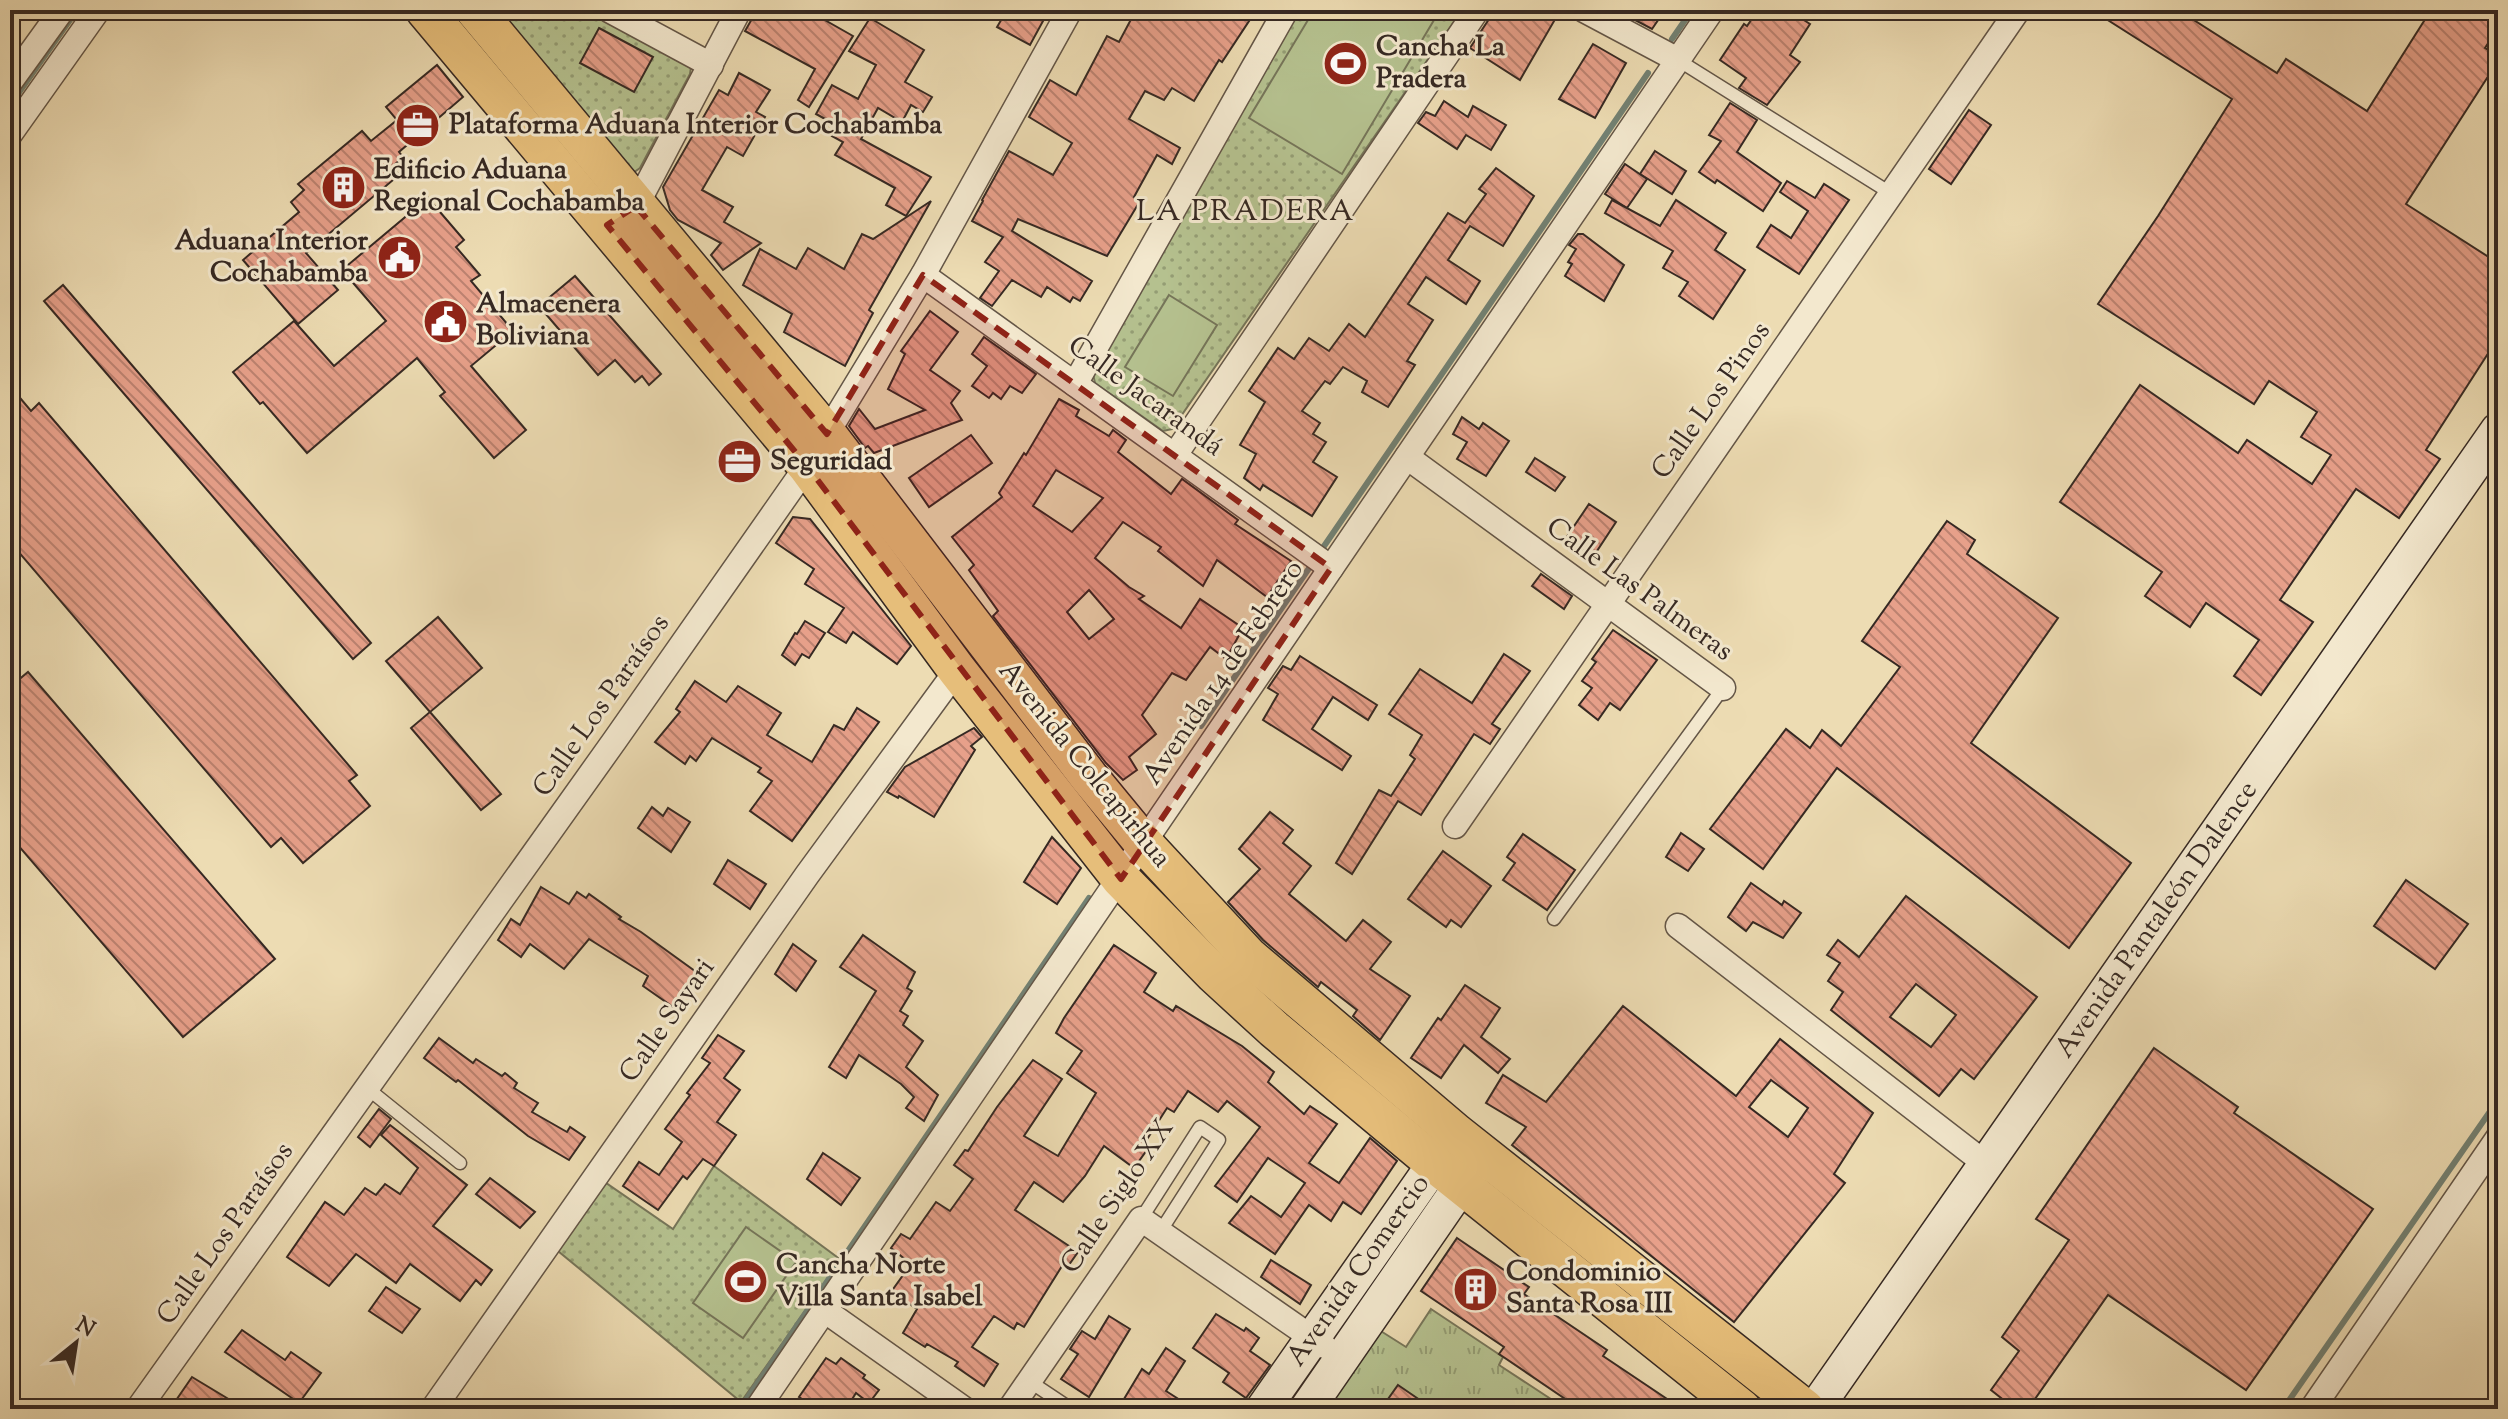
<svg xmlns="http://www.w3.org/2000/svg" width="2508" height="1419" viewBox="0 0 2508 1419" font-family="'Sorts Mill Goudy',serif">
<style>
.grass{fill:url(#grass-tufts);stroke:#767559;stroke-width:2}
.park{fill:url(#park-dots);stroke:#767559;stroke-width:2}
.pitch{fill:#b5c18f;stroke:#767559;stroke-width:2}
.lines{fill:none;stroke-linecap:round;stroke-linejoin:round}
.stream{stroke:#728173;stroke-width:6}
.building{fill:url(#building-back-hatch);stroke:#362923;stroke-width:2;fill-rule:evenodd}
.lane-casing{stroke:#645647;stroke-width:15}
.street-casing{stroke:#645647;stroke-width:27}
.secondary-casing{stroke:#362923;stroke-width:37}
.primary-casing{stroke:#362923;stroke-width:41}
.lane{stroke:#f3e8ce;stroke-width:12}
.street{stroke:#f3e8ce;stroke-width:24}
.secondary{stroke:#f3e8ce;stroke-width:34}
.primary{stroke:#e6be7a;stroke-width:38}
.marked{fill:#8f2418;fill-opacity:0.2;stroke:#8f2418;stroke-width:6;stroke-dasharray:16 10;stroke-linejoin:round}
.labels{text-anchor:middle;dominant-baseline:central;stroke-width:6;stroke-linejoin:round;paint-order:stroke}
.poi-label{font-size:28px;font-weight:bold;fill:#362923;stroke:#f3e8ce;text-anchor:start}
.street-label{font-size:28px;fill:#362923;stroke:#f3e8ce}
.neighbourhood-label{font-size:30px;letter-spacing:2px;fill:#362923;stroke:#f3e8ce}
</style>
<defs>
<pattern id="grass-tufts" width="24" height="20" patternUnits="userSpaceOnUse" patternTransform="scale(2)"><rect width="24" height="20" fill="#b5c18f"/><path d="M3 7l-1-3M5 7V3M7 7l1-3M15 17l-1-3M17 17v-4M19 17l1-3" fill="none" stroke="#949d74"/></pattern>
<pattern id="park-dots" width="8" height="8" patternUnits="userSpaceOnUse" patternTransform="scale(2)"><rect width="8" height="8" fill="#b5c18f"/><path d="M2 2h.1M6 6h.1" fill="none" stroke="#949d74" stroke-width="1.8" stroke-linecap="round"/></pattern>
<pattern id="building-back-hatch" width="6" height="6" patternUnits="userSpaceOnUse" patternTransform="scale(2)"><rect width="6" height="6" fill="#e7a08a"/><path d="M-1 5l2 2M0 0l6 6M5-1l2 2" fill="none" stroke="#bc8270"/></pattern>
</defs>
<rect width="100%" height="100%" fill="#eddcb3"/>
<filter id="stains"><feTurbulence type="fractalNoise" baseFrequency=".0025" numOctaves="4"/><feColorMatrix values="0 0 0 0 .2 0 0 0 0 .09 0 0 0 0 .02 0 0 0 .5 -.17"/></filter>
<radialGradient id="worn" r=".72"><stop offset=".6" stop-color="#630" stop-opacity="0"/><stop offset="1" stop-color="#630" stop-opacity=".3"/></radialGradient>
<polygon class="grass" points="1431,1309 1503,1357 1499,1365 1566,1409 1320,1409 1376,1328 1406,1347"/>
<g class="park">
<polygon points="491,10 592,10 687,61 691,67 690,74 640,168 633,173"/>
<polygon points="1298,10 1462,10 1172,429 1163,431 1095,383 1093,374"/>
<polygon points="714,1166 841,1260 741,1402 558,1251 606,1183 673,1229"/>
</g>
<g class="pitch">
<polygon points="1314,10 1440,10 1342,174 1249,118"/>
<polygon points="1169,295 1217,325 1173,396 1125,367"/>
<polygon points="746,1227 796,1262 743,1338 693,1303"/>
</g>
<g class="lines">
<g class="stream">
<polyline points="1672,39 1692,10"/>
<polyline points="10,105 77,10"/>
<polyline points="1320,552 1648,73"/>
<polyline points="1201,726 1314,561"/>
<polyline points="740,1409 1089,898"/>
<polyline points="2283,1409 2498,1100"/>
</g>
</g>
<g class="building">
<polygon points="757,10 807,10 853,36 809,107 798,100 815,69 745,31"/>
<polygon points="1007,10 1049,10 1030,45 997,27"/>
<polygon points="1136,10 1236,10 1251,18 1222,62 1219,60 1194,101 1172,88 1164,100 1145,91 1129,119 1180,148 1172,164 1157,155 1134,197 1140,201 1107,256 1018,219 1012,231 1092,281 1080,301 1073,297 1070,302 1047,287 1041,297 1012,280 992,306 980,298 999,271 985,262 1003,237 972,221 983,201 982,200 1009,151 1053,175 1072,143 1029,117 1050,80 1076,95 1107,36 1119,42"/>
<polygon points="1495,10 1511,10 1528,19 1534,10 1546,10 1557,16 1520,80 1470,48"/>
<polygon points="1616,10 1665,10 1652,29"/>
<polygon points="1758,10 1788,10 1810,24 1790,55 1800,62 1767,105 1739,88 1746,78 1720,60 1744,24 1747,26"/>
<polygon points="2092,10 2178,10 2277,73 2286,59 2367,111 2431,10 2498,10 2498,28 2485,48 2498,56 2498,61 2406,204 2498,263 2498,338 2426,450 2440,459 2399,518 2356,489 2280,600 2313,622 2261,695 2234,676 2259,640 2206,603 2190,627 2145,596 2162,572 2060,502 2140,385 2238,453 2247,440 2312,484 2331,455 2301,437 2317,412 2269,381 2254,404 2098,304 2158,216 2232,99"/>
<polygon points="870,18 924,50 905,82 932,97 923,112 911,105 902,122 878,108 861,139 931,177 906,216 886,205 895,188 835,155 843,142 832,136 838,126 816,114 832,85 858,99 876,65 849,51"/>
<polygon points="599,28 653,57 634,92 580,63"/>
<polygon points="1593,44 1626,63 1595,118 1559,99"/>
<polygon points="437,65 463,97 399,152 403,157 392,167 399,175 306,253 338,290 298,324 243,260 299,212 291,202 304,190 298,184 362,131 371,141 397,120 386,107"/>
<polygon points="739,73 770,90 756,112 765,117 743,156 727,147 702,190 733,207 724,222 761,243 723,270 711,255 721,243 678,220 670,210 663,187 719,90 728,95"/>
<polygon points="1444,101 1468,117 1473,106 1506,125 1491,150 1466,135 1457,149 1418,123 1426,112 1435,116"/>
<polygon points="1730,103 1757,120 1737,152 1781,183 1763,211 1717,180 1715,183 1699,172 1721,141 1709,135"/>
<polygon points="1969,110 1991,125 1951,184 1929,169"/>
<polygon points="1655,151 1686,171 1672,194 1640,174"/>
<polygon points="1625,164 1647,179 1627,208 1605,194"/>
<polygon points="1496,168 1534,196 1503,246 1470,226 1448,260 1480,281 1466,304 1426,277 1408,304 1433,320 1407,361 1415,365 1388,407 1362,392 1367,381 1343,367 1330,384 1325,381 1302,411 1320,423 1313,434 1326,442 1313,462 1337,477 1312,516 1263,485 1260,490 1244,478 1256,454 1240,445 1265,402 1249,391 1278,348 1294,359 1309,338 1329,351 1349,324 1365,337 1448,213 1465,223 1486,194 1479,189"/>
<polygon points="1787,181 1815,198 1824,184 1849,200 1799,274 1757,247 1771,225 1791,238 1808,211 1780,192"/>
<polygon points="428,198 464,240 456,247 480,275 471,281 513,331 471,366 526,430 494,458 440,396 445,392 417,358 307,453 263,402 260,404 233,372 294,321 334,366 386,321 342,270"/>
<polygon points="1612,200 1660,226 1676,200 1726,233 1715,250 1745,270 1713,319 1679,296 1688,282 1663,268 1673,251 1605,213"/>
<polygon points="931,201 869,310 873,313 845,366 784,332 792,314 743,285 760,249 796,269 808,248 844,269 862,234 873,239"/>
<polygon points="1578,234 1583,234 1624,265 1604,301 1565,276 1572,264 1568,262 1576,249 1569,245"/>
<polygon points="575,276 661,374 649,385 642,376 635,382 615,360 598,375 539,306"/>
<polygon points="63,285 371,643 353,659 44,301"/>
<polygon points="930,311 958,332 930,370 960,391 951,403 962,420 874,453 868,446 865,448 849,426 859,409 875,429 925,410 888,389 905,354 901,351"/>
<polygon points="984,337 1036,374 1022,393 1010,386 1001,399 993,393 989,398 972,386 987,366 972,354"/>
<polygon points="10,386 31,411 39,403 357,775 349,781 370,806 303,863 281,838 271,847 10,542"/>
<path d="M1059 399 1079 410 1076 416 1109 436 1113 430 1126 440 1118 452 1171 494 1182 479 1238 520 1235 524 1291 561 1267 597 1217 560 1203 586 1158 551 1161 547 1123 522 1095 558 1129 587 1144 596 1139 599 1181 628 1200 599 1243 628 1226 659 1210 647 1186 680 1172 673 1142 715 1156 734 1129 757 1137 770 1123 780 1106 763 993 616 998 611 969 570 974 565 952 537 1002 497 999 493 1024 453 1026 455ZM1056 470 1103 498 1072 532 1033 506ZM1089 590 1114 619 1089 639 1067 612Z"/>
<polygon points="1462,417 1479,429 1483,423 1509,441 1486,476 1457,459 1467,442 1453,434"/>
<polygon points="971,435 992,463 929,507 909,478"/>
<polygon points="1535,458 1565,477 1555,491 1526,472"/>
<polygon points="1589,504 1616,522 1593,557 1566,538"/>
<polygon points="793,517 810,519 911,646 897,664 853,632 846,643 828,632 844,608 805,584 814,569 776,543"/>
<polygon points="1947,521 1975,540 1967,554 2058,618 1971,743 2131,863 2069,948 1837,768 1763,869 1710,829 1786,729 1810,748 1822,730 1841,746 1900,667 1862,641"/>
<polygon points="1541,574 1572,596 1564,609 1532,586"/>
<polygon points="438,617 482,668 430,712 501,794 481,810 411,728 430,712 386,661"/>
<polygon points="805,621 825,633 809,658 802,654 795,665 782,655 795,633 797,634"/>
<polygon points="1613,630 1657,660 1620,710 1610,703 1598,720 1579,705 1592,688 1582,681 1596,662 1592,659"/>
<polygon points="1504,654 1530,671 1492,724 1500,729 1490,744 1474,734 1421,815 1398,801 1352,874 1336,863 1379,790 1391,796 1415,759 1410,755 1422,735 1389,714 1420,669 1472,703"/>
<polygon points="1300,656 1377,705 1368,720 1333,697 1312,729 1351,756 1342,770 1263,720 1278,694 1268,688 1283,666 1291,670"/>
<polygon points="28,672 275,959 183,1037 10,836 10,687"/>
<polygon points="695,681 726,702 738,686 781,713 767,735 812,762 834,725 844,730 857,708 879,722 792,841 750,811 772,781 758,772 761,768 712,738 696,761 690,756 685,764 655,742 680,712 676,709"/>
<polygon points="974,728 982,737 971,746 975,750 934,817 899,796 898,798 887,792 905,767"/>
<polygon points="652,807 663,816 668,808 690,822 671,852 638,828"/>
<polygon points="1270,812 1293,830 1283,843 1311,866 1289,894 1346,941 1363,920 1391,942 1370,969 1410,996 1380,1040 1353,1016 1357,1010 1321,982 1318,987 1263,940 1228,902 1260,869 1239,849"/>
<polygon points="1681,833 1704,849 1688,871 1666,857"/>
<polygon points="1523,834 1575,870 1547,910 1503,880 1515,863 1507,857"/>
<polygon points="1052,837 1081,868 1057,904 1024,882"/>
<polygon points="1443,851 1491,886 1461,927 1451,920 1446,927 1408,899"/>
<polygon points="728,860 766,884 750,909 714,884"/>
<polygon points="2406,880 2468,924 2435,969 2374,926"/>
<polygon points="1751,883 1782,905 1784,901 1801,913 1783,938 1753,922 1746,931 1728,917"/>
<polygon points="541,887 569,904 577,892 586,898 589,894 621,917 619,919 641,932 699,974 676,1009 643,986 648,976 589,939 564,969 530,944 521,957 498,940 511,919 520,925"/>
<path d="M1906 896 2037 997 1974 1079 1961 1069 1939 1096 1831 1010 1843 992 1828 981 1840 963 1827 955 1838 940 1859 957ZM1916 984 1956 1015 1931 1047 1890 1017Z"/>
<polygon points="863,935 915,972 907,988 912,991 900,1011 908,1016 903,1025 923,1041 906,1067 938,1095 924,1121 906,1108 914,1097 901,1084 859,1055 846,1078 829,1067 876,991 840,967"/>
<polygon points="793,944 816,961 796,991 775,974"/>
<polygon points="1114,945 1156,973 1144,992 1173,1011 1176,1006 1242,1046 1274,1072 1268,1082 1304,1114 1310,1106 1337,1124 1309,1163 1339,1183 1370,1138 1397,1161 1361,1214 1343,1202 1331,1221 1309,1205 1275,1254 1229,1223 1251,1196 1281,1217 1305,1183 1268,1158 1237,1202 1215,1186 1260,1127 1227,1101 1218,1112 1188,1091 1174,1112 1167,1108 1144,1144 1149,1147 1134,1168 1104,1146 1085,1176 1063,1202 1034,1182 1015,1210 1078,1252 1066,1269 1062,1266 1024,1327 1017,1323 1014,1329 994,1316 972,1347 998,1364 984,1386 955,1366 958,1362 927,1344 925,1347 903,1333 917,1309 891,1292 911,1264 891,1248 901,1234 910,1239 936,1202 950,1211 973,1179 954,1165 965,1150 968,1151 997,1107 1033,1060 1062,1079 1024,1136 1058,1156 1096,1093 1067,1073 1082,1051 1056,1033 1064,1018"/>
<polygon points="1465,985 1500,1008 1481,1037 1510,1059 1498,1073 1464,1045 1441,1078 1411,1058 1438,1018 1441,1020"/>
<path d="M1623 1006 1736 1096 1780 1039 1873 1113 1834 1174 1845 1183 1734 1322 1512 1145 1526 1127 1486 1103 1503 1075 1546 1102ZM1771 1080 1808 1108 1788 1137 1749 1107Z"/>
<polygon points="718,1035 744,1051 724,1078 740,1090 717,1122 736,1135 714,1166 703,1159 687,1179 683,1176 658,1210 623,1186 639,1162 659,1175 682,1142 665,1129 690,1095 687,1093 710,1063 702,1058"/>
<polygon points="439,1038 473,1063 476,1059 502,1076 505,1073 517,1083 514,1088 538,1103 532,1112 567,1132 570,1127 585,1137 569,1160 528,1136 458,1080 456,1082 424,1058"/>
<polygon points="2154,1048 2238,1107 2234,1113 2373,1209 2246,1390 2108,1295 2028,1409 2015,1409 1991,1390 2019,1351 2002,1337 2069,1240 2036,1219"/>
<polygon points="379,1109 391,1119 370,1147 358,1137"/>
<polygon points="390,1125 467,1185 433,1226 492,1270 481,1285 476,1280 460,1301 410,1264 396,1283 356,1254 329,1286 287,1257 325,1202 344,1215 365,1188 376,1195 385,1184 400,1194 418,1168 381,1135"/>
<polygon points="823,1153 860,1178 841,1205 807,1179"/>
<polygon points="490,1178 535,1212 520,1228 476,1194"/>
<polygon points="1457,1238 1529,1287 1524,1294 1607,1350 1603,1356 1682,1409 1580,1409 1499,1354 1504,1347 1421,1291"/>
<polygon points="1271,1260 1311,1285 1300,1304 1261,1277"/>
<polygon points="386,1287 420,1309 402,1333 369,1311"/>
<polygon points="1216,1314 1244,1331 1246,1328 1259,1338 1250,1351 1270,1365 1246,1398 1223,1382 1229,1373 1193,1348"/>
<polygon points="1109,1316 1130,1329 1089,1397 1061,1379 1078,1354 1070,1349 1082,1331 1095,1339"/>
<polygon points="242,1330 285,1360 291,1352 321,1373 299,1403 225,1352"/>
<polygon points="1166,1348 1185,1361 1166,1391 1194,1409 1118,1409 1142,1369 1149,1374"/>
<polygon points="826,1358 836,1364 841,1358 865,1375 863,1378 879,1390 869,1403 856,1393 846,1409 817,1409 799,1397"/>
<polygon points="192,1377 245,1409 170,1409"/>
<polygon points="1398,1385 1433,1409 1381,1409"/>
</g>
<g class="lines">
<defs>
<g id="lane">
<polyline points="1678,60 1892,194"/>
<polyline points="1554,919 1723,688"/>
<polyline points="367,1088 460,1163"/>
<polyline points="1141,1219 1200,1127 1219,1140 1160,1232"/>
<polyline points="1029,1381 1071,1409"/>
</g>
<g id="street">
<polyline points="609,10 711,65"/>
<polyline points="1584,10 1678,60"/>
<polyline points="10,82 62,10"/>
<polyline points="10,134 98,10"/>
<polyline points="629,210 636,206 739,10"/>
<polyline points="923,275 1331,568"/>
<polyline points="1075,384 1286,10"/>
<polyline points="1175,455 1477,10"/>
<polyline points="1407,457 1723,688"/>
<polyline points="1455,826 2018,10"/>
<polyline points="1678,926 1986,1164"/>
<polyline points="824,1310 964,1409"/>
<polyline points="138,1409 615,740 807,466 923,275 1070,10"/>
<polyline points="433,1409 807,875 957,670"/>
<polyline points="757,1409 1712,10"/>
<polyline points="1010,1409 1141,1219 1324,1346"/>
<polyline points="2312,1409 2498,1138"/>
</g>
<g id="secondary">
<polyline points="1263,1409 1449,1143"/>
<polyline points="1307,1409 1476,1164"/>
<polyline points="1815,1409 2498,430"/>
</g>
<g id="primary">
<polyline points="425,10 807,466 957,670 1121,879 1214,974 1274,1029 1434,1163 1742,1409"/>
<polyline points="475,10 827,434 1089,777 1145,845 1248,956 1456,1133 1805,1409"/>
</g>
</defs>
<use href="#lane" class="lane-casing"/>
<use href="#street" class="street-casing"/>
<use href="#secondary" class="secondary-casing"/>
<use href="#primary" class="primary-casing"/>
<use href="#lane" class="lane"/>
<use href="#street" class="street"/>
<use href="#secondary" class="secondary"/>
<use href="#primary" class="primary"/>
</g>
<path class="marked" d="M636 206 827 434 923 275 1331 568 1121 879 807 466 607 225Z"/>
<defs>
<symbol id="stadium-disc" viewBox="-11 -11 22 22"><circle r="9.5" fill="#8f2418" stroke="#f3e8ce"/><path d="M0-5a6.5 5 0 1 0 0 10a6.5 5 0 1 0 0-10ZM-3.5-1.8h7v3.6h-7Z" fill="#fff"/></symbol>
<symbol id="office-disc" viewBox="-11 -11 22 22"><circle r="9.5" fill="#8f2418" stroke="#f3e8ce"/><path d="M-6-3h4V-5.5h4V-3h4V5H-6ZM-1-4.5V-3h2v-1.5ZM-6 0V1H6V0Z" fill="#fff"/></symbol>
<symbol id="building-disc" viewBox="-11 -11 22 22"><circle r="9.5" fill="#8f2418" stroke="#f3e8ce"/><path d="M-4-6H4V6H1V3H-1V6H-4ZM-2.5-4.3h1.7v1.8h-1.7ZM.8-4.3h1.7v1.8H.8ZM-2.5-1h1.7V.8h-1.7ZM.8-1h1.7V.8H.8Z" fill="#fff"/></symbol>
<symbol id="civic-disc" viewBox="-11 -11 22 22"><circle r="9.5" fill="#8f2418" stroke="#f3e8ce"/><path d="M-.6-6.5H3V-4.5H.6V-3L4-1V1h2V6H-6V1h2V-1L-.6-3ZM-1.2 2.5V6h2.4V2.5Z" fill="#fff"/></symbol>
</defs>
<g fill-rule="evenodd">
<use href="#stadium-disc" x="1320" y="38" width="51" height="51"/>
<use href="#office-disc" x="392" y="100" width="51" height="51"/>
<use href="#building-disc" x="318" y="162" width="51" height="51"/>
<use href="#civic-disc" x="374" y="232" width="51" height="51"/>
<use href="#civic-disc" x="420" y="296" width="51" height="51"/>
<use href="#office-disc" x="714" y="436" width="51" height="51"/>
<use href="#stadium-disc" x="720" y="1256" width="51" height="51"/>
<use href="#building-disc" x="1450" y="1264" width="51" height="51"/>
</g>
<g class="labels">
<g class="poi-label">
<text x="1376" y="48">Cancha La<tspan x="1376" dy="32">Pradera</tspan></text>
<text x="449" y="126">Plataforma Aduana Interior Cochabamba</text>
<text x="374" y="171">Edificio Aduana<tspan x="374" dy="32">Regional Cochabamba</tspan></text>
<text x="368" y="242" text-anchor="end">Aduana Interior<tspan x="368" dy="32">Cochabamba</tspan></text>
<text x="476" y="305">Almacenera<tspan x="476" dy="32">Boliviana</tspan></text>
<text x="770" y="462">Seguridad</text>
<text x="776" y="1266">Cancha Norte<tspan x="776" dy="32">Villa Santa Isabel</tspan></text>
<text x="1506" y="1273">Condominio<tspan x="1506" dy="32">Santa Rosa III</tspan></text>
</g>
<g class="street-label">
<text transform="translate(1145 397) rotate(36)">Calle Jacarandá</text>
<text transform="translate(1712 401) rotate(-55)">Calle Los Pinos</text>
<text transform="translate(1639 590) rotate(36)">Calle Las Palmeras</text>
<text transform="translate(1224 673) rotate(-56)">Avenida 14 de Febrero</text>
<text transform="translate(602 706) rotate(-55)">Calle Los Paraísos</text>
<text transform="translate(1084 765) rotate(51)">Avenida Colcapirhua</text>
<text transform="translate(2157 920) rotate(-55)">Avenida Pantaleón Dalence</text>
<text transform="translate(668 1021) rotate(-55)">Calle Sayari</text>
<text transform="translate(1118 1197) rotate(-56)">Calle Siglo XX</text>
<text transform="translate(226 1234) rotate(-55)">Calle Los Paraísos</text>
<text transform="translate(1359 1271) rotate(-55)">Avenida Comercio</text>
</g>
<g class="neighbourhood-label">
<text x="1246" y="212">LA PRADERA</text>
</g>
</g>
<rect width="2508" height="1419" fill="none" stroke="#eddcb3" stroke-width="40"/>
<rect x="12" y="12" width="2484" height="1395" fill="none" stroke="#362923" stroke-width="4"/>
<rect x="20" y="20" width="2468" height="1379" fill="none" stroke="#362923" stroke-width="2"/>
<g transform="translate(76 1343) rotate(30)" stroke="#f3e8ce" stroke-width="6" paint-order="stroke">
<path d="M0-6L14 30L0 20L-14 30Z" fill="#362923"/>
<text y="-12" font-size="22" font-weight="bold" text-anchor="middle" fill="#362923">N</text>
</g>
<rect width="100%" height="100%" filter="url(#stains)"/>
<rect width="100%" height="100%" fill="url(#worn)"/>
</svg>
